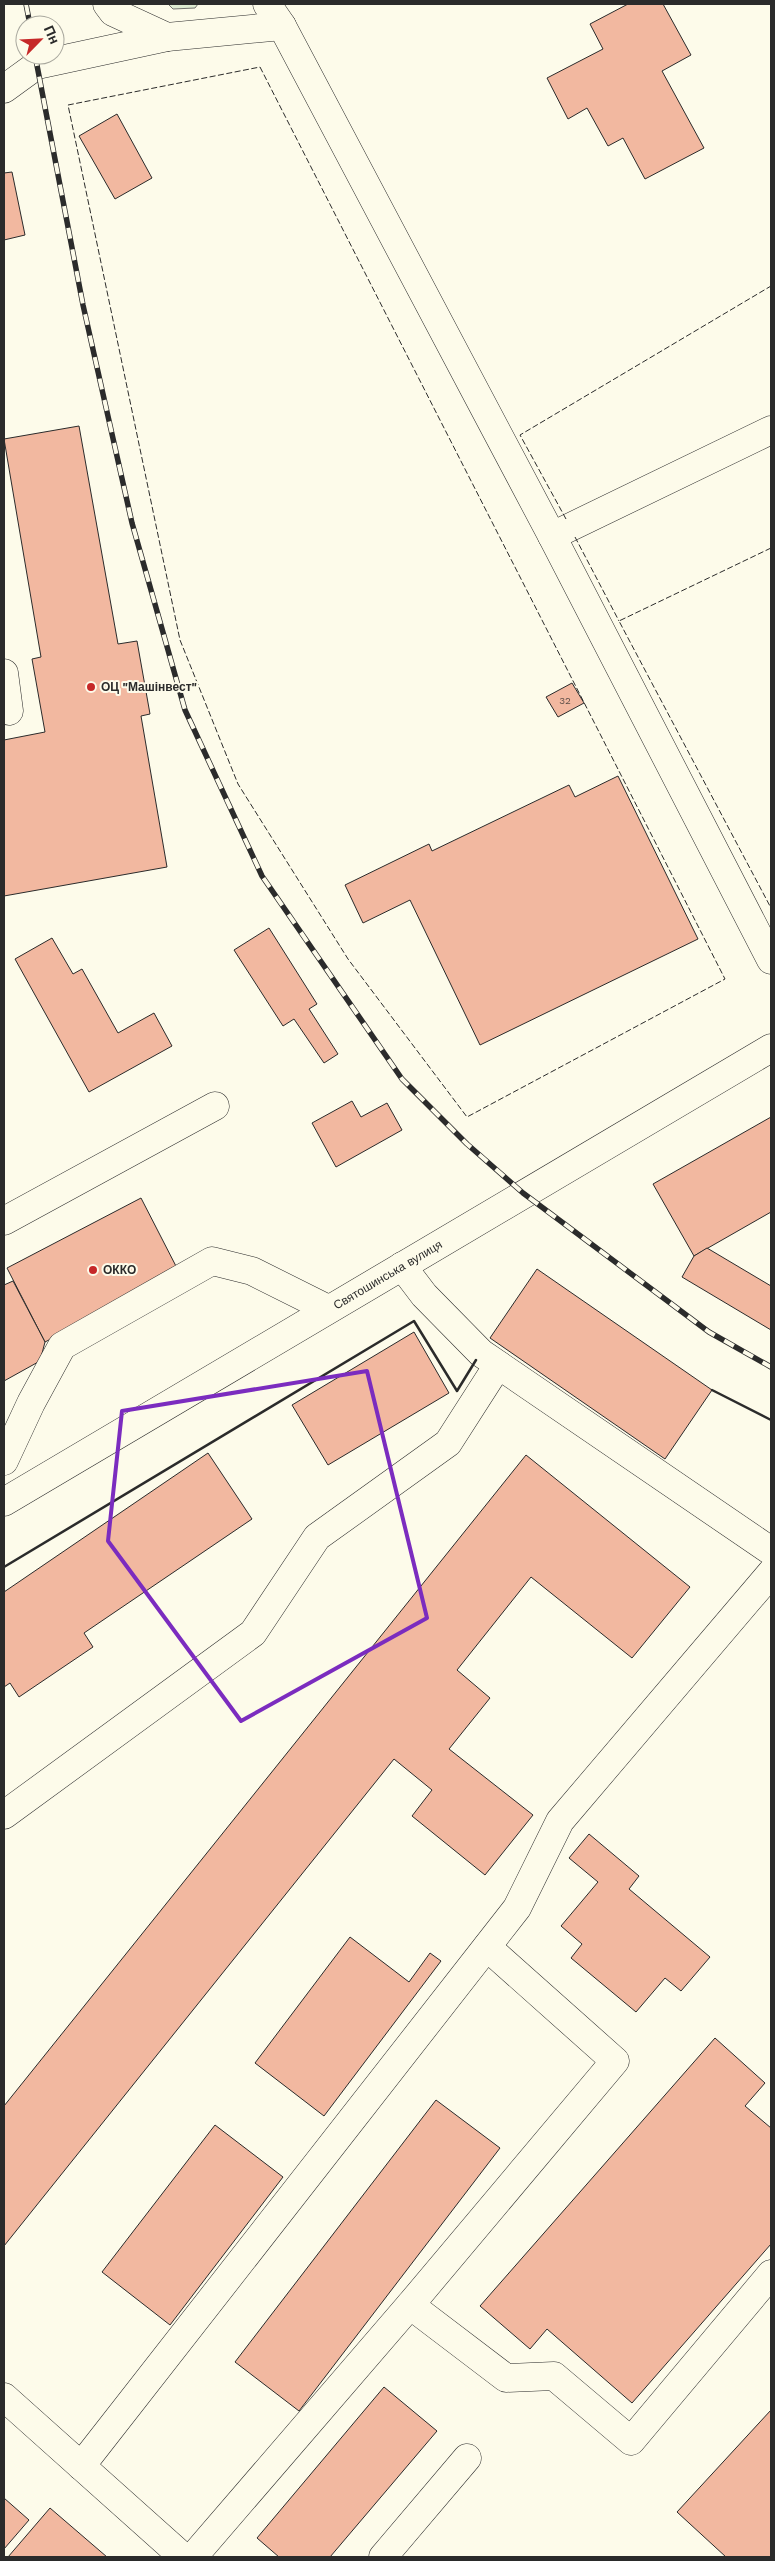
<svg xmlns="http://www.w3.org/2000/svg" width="775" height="2561" viewBox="0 0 775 2561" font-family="'Work Sans',sans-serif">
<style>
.green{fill:#deebd1;stroke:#74746e}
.building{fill:#f2b8a0;stroke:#2b2b2b}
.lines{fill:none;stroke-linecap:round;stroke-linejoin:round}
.minor-casing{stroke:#2b2b2b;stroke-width:29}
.major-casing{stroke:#2b2b2b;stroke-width:29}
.minor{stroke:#fdfbea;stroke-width:28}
.major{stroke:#fdfbea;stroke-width:28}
.rail-casing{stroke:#2b2b2b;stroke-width:5.5}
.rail{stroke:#fdfbea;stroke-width:4;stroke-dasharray:11;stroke-linecap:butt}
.fence{stroke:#2b2b2b;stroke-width:1;stroke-dasharray:6 2.5;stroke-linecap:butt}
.wall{stroke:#2b2b2b;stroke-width:2.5}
.marked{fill:none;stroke:#7b2cbf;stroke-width:4;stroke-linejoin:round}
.poi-dot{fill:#c62828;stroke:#fdfbea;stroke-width:2}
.labels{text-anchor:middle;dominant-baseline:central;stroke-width:4;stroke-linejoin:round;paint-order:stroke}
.number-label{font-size:10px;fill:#5d4e48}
.poi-label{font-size:12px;font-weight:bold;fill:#2b2b2b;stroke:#fdfbea;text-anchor:start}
.street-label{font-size:12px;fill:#2b2b2b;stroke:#fdfbea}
</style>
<rect width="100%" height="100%" fill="#fdfbea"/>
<polygon class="green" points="168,4 198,4 195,8 173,9"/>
<g class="building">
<polygon points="628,4 663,4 691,55 662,71 704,148 645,179 623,138 608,146 587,108 568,119 547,78 603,49 590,24"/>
<polygon points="117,114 152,178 115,199 79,136"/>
<polygon points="12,172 25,235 4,240 4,173"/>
<polygon points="79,426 118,644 137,641 150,714 141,716 167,867 4,896 4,740 45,732 32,659 41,657 4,439"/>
<polygon points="572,683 584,703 558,717 546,697"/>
<polygon points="618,776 698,939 480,1045 410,900 363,923 345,885 429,844 432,851 569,785 575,797"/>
<polygon points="269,928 317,1004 309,1009 338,1054 324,1063 294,1019 283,1026 234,950"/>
<polygon points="52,938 73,974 82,969 118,1033 154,1013 172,1046 89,1092 15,959"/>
<polygon points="352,1101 361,1117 387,1103 402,1130 336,1167 312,1123"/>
<polygon points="771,1117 771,1212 694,1256 653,1184"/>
<polygon points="141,1198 179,1272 45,1342 7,1268"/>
<polygon points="707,1248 771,1286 771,1330 682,1277 694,1256"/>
<polygon points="537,1269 712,1390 665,1459 490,1338"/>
<polygon points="13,1281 45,1342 40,1361 4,1381 4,1285"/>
<polygon points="414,1332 449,1393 328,1465 292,1405"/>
<polygon points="208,1453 252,1519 84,1633 93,1647 19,1697 10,1683 4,1687 4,1592"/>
<polygon points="526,1455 690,1587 632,1658 531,1577 457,1670 490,1698 449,1749 533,1815 485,1875 412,1816 432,1790 394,1759 4,2246 4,2106"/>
<polygon points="589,1834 639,1876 629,1889 710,1957 681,1991 665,1978 636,2012 571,1958 582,1944 561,1926 598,1882 569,1858"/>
<polygon points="350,1937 409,1982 430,1953 441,1961 324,2116 255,2063"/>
<polygon points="715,2038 765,2083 745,2106 771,2128 771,2244 632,2403 547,2329 530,2349 480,2306"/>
<polygon points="436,2100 500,2148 299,2411 235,2362"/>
<polygon points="215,2125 283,2177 170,2325 102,2272"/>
<polygon points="384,2387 437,2431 330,2557 279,2557 257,2538"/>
<polygon points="771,2410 771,2557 726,2557 677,2512"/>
<polygon points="4,2498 29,2520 4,2549"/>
<polygon points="50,2508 107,2557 8,2557"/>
</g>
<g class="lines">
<defs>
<g id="minor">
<polyline points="107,4 113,12 167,37 282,26"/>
<polyline points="267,4 282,26 552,536 771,960"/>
<polyline points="4,89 37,65 167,37"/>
<polyline points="552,536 771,430"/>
<polyline points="4,673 9,711"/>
<polyline points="4,1221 215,1106"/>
<polyline points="402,1266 424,1295 481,1353 771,1551"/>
<polyline points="4,1461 31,1403 62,1346 212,1261 252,1271 328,1309"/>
<polyline points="4,1815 253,1633 317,1537 448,1443 498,1365"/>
<polyline points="410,2305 506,2378 554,2376 631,2441 771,2274"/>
<polyline points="4,2397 183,2557"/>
<polyline points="81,2466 517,1908 560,1821 771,1573"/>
<polyline points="193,2557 410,2305 615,2061 487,1947"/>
<polyline points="383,2557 467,2458"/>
</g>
<g id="major">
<path id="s1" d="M4 1502 771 1048"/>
</g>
</defs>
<use href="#minor" class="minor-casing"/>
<use href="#major" class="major-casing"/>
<use href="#minor" class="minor"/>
<use href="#major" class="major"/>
<defs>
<g id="rail">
<polyline points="26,4 30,25"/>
<polyline points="35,55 83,305 132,523 185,710 262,876 402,1079 467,1144 523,1193 709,1332 771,1367"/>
</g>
</defs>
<use href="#rail" class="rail-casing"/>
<use href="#rail" class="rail"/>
<g class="fence">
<polygon points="260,67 725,979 467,1117 348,959 238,784 180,640 68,105"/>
<polyline points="566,519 520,435 771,286"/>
<polyline points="575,537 619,621"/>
<polyline points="771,548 619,621 771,908"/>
</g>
<g class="wall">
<polyline points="712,1390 771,1420"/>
<polyline points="4,1567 414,1321 457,1391 476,1360"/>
</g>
</g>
<path class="marked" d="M367 1371 427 1618 241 1721 108 1541 122 1411Z"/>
<g class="poi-dot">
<circle cx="91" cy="687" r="5"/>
<circle cx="93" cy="1270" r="5"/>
</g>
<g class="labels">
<g class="number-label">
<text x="565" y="700">32</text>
</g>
<g class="poi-label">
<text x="101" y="687">ОЦ "Машінвест"</text>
<text x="103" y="1270">ОККО</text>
</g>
<g class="street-label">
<text stroke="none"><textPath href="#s1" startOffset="446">Святошинська вулиця</textPath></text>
</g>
</g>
<rect width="775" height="2561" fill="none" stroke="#2b2b2b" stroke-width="10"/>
<g transform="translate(40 40) rotate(66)"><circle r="24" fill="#fdfbea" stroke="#a9a89e"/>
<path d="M0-4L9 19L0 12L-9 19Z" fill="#c62828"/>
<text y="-8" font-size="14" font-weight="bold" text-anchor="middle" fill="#2b2b2b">Пн</text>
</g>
</svg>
